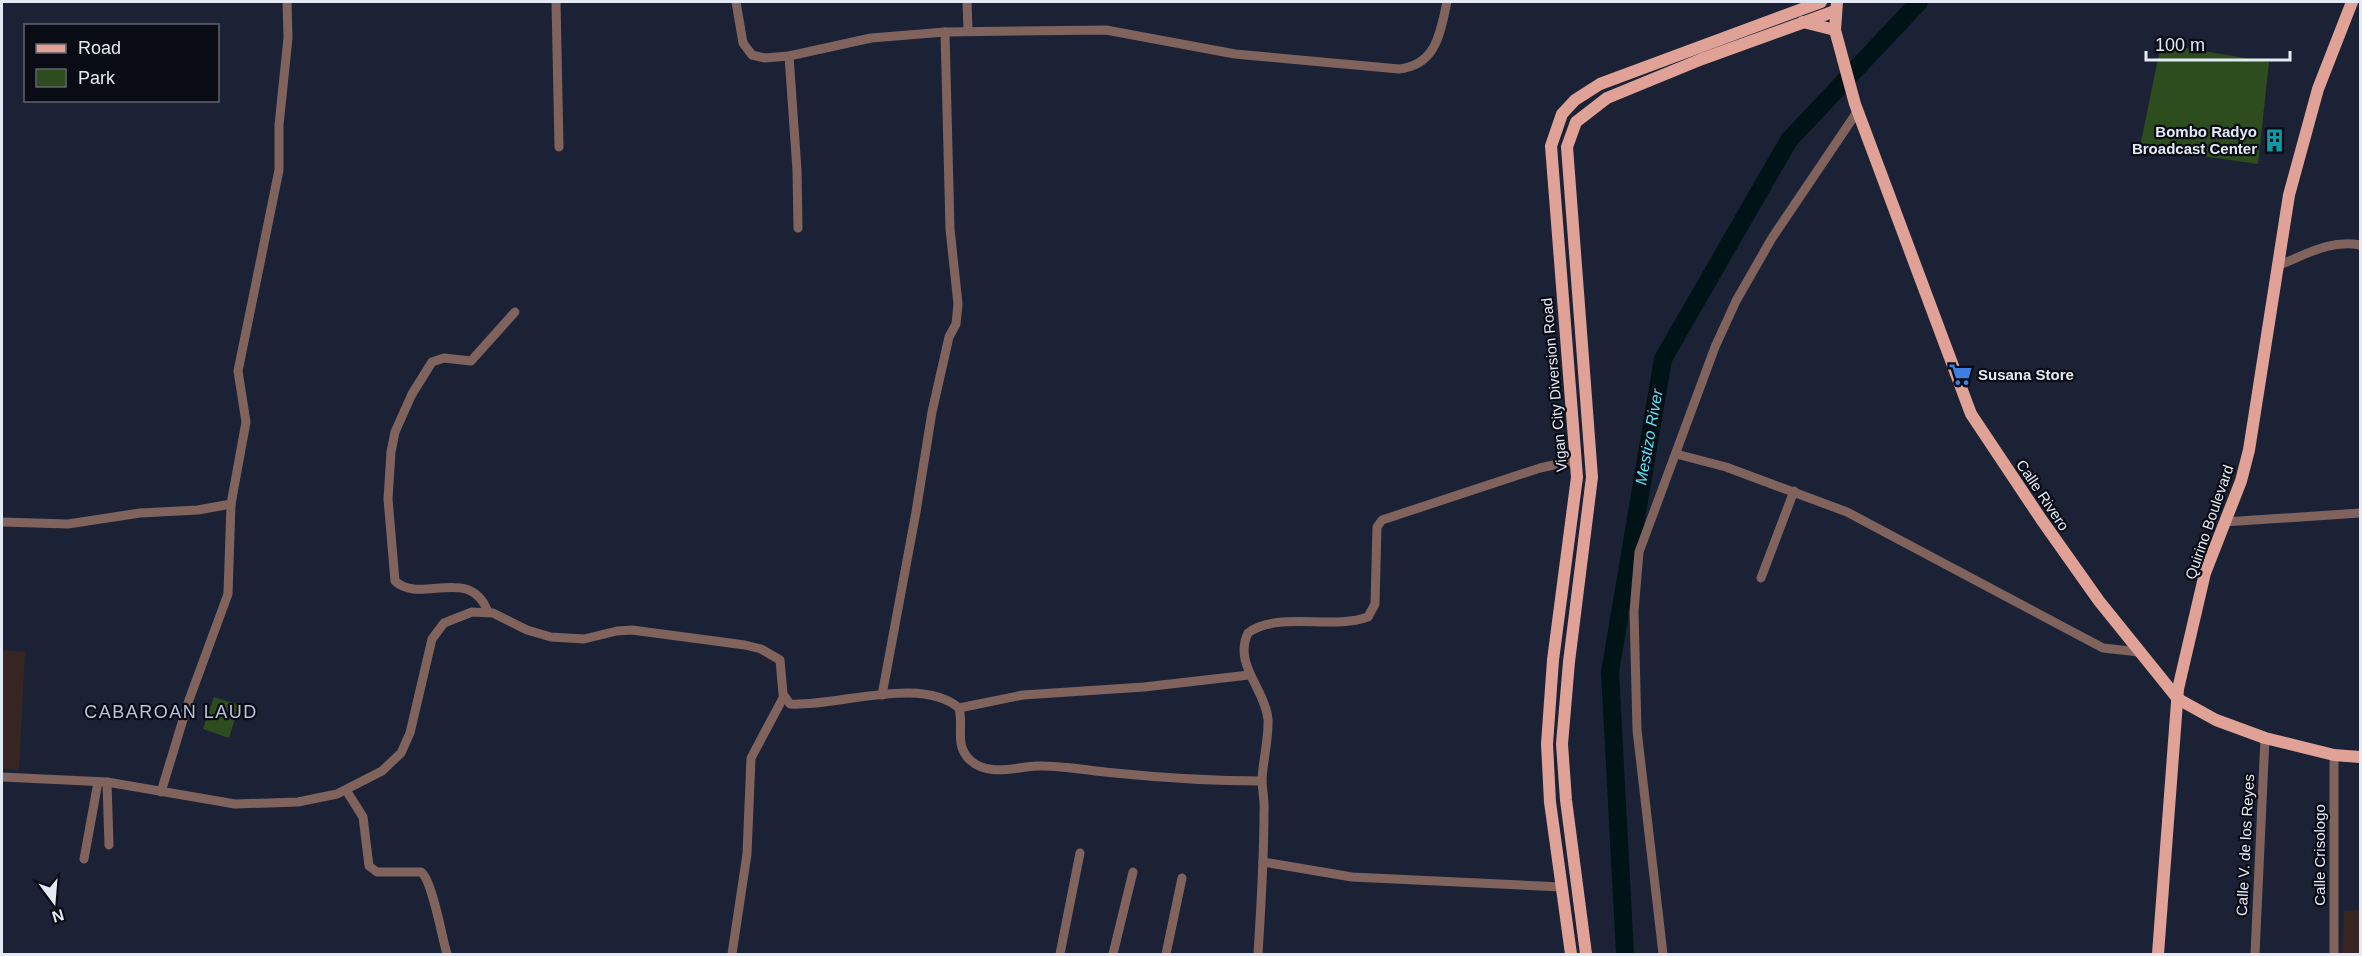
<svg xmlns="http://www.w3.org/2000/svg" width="2362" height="956" viewBox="0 0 2362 956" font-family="Helvetica,sans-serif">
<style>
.education{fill:#382522}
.green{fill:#2e4d1f}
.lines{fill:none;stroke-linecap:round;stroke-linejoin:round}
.river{stroke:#001418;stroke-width:18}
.minor{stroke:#81635d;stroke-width:9}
.major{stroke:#e0a297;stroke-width:12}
.labels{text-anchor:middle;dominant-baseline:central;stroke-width:4.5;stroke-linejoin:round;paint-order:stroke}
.poi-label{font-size:15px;font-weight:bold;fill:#e4e9f6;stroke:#090c14;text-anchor:end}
.street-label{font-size:15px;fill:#e4e9f6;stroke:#090c14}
.water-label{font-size:16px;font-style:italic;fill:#5ce3f5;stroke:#090c14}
.quarter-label{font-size:18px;letter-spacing:1.5px;fill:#bac3db;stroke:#090c14}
</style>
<rect width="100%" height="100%" fill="#1c2235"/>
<g class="education">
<polygon points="2,650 25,652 19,770 2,769"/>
<polygon points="2360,910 2360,954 2342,954 2344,911"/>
</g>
<g class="green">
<polygon points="2161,44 2269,62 2258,164 2140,147"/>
<polygon points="214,697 239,705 229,738 203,729"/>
</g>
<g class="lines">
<polyline class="river" points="1625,954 1610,672 1663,359 1789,140 1919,2"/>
<g class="minor">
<polyline points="556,2 559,147"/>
<path d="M736 2 743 43 752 55 765 58 789 56 871 38 945 32 1106 30 1235 54 1399 69C1437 65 1440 32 1447 2"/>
<polyline points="967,2 968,30"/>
<polyline points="789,56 797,170 798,228"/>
<path d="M2277 266C2305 255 2330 239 2360 245"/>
<polyline points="1676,454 1726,467 1847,512 2103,648 2139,652"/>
<polyline points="2,522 68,524 140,513 198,510 231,504"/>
<polyline points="2224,522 2360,513"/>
<polyline points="1761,578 1794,491"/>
<path d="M488 612C470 564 420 605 395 581L388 499 391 452 395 432 412 394 432 362 444 358 471 361 515 312"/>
<polyline points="882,695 916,512 932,412 949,337 956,324 958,304 950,229 945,32"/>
<polyline points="959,708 1023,695 1144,687 1249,675"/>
<polyline points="2334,755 2334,954"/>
<path d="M2 777 107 782 235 804 298 802 337 794 382 771 401 753 410 733 432 639 444 623 472 612 493 613 527 630 551 637 584 639 617 631 632 630 745 645 761 649 780 660 783 694 790 704C836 707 921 675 959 708 964 726 954 745 970 760 988 777 1016 767 1037 766 1063 765 1089 771 1115 773 1164 778 1213 781 1262 781"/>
<polyline points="107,782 109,845"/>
<path d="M346 790 363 817 369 866 377 872H421C432 879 442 938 447 954"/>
<polyline points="161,792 189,700 228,594 231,504 246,422 238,371 279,170 279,125 288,38 287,2"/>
<polyline points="84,859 98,782"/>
<polyline points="1263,862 1352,877 1561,887"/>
<polyline points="732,954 747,854 751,758 783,698"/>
<polyline points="1060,954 1080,853"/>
<polyline points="1113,954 1133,872"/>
<polyline points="1166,954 1182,878"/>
<path d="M1258 954C1261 907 1264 859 1264 811 1265 801 1262 790 1262 779 1263 760 1269 738 1268 719 1265 689 1233 664 1248 633 1277 611 1333 630 1368 617L1375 604 1377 527 1382 520 1540 468 1576 460"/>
<polyline points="1663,954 1637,730 1634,611 1639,552 1715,347 1736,301 1772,238 1857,112"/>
<polyline points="2255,954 2265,738"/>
</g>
<g class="major">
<polyline points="1837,2 1835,30 1855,104 1971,414 2041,519 2099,601 2178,699 2216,720 2265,738 2334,755 2360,757"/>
<polyline points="1803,22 1835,30"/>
<polyline points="1571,954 1550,802 1547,744 1553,660 1577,477 1551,146 1562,114 1575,100 1600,84 1821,2"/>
<polyline points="1586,954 1566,800 1562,744 1569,662 1592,477 1567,147 1576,122 1607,98 1702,59 1835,11"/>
<polyline points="2158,954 2178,689 2205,573 2241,481 2249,450 2289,195 2318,89 2352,2"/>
</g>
</g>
<defs>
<symbol id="building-bare" viewBox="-9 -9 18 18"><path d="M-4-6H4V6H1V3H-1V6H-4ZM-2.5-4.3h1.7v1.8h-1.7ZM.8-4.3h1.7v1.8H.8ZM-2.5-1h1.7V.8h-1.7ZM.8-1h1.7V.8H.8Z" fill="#0f9aa8" stroke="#090c14" stroke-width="2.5" paint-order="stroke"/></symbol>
<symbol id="supermarket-bare" viewBox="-9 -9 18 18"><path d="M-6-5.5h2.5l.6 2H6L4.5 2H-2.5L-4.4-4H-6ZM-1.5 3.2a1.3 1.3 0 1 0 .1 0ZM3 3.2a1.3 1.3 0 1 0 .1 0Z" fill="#3f7fe0" stroke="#090c14" stroke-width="2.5" paint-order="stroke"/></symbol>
</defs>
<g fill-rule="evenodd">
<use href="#building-bare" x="2258" y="124" width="33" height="33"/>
<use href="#supermarket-bare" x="1944" y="358" width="33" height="33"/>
</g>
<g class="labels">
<g class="poi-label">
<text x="2257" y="131">Bombo Radyo<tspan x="2257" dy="17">Broadcast Center</tspan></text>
<text x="1978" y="374" text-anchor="start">Susana Store</text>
</g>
<g class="street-label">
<text transform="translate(1554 385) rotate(-95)">Vigan City Diversion Road</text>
<text transform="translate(2043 495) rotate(56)">Calle Rivero</text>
<text transform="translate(2209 522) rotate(-71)">Quirino Boulevard</text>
<text transform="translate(2245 845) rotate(-87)">Calle V. de los Reyes</text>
<text transform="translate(2319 855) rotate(-90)">Calle Crisologo</text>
</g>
<g class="water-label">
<text transform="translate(1649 437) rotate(-80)">Mestizo River</text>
</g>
<g class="quarter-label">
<text x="171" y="712">CABAROAN LAUD</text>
</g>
</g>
<rect width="2362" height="956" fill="none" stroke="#e4e9f6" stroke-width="6"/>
<rect x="24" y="24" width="195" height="78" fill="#090c14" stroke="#61646e" stroke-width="1.5"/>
<rect x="36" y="44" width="30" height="9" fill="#e0a297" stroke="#61646e" stroke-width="1.5"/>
<text x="78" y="54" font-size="18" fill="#e4e9f6">Road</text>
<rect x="36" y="69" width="30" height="18" fill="#2e4d1f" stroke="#61646e" stroke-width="1.5"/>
<text x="78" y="84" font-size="18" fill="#e4e9f6">Park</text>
<g transform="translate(54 902) rotate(164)" stroke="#090c14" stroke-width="4.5" paint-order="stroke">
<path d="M0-4.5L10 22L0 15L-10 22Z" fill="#e4e9f6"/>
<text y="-9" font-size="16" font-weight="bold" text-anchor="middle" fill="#e4e9f6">N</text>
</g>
<path d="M2146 51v9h144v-9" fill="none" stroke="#e4e9f6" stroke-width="3"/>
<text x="2155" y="51" font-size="18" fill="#e4e9f6" stroke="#090c14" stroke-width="4.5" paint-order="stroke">100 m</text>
</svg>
